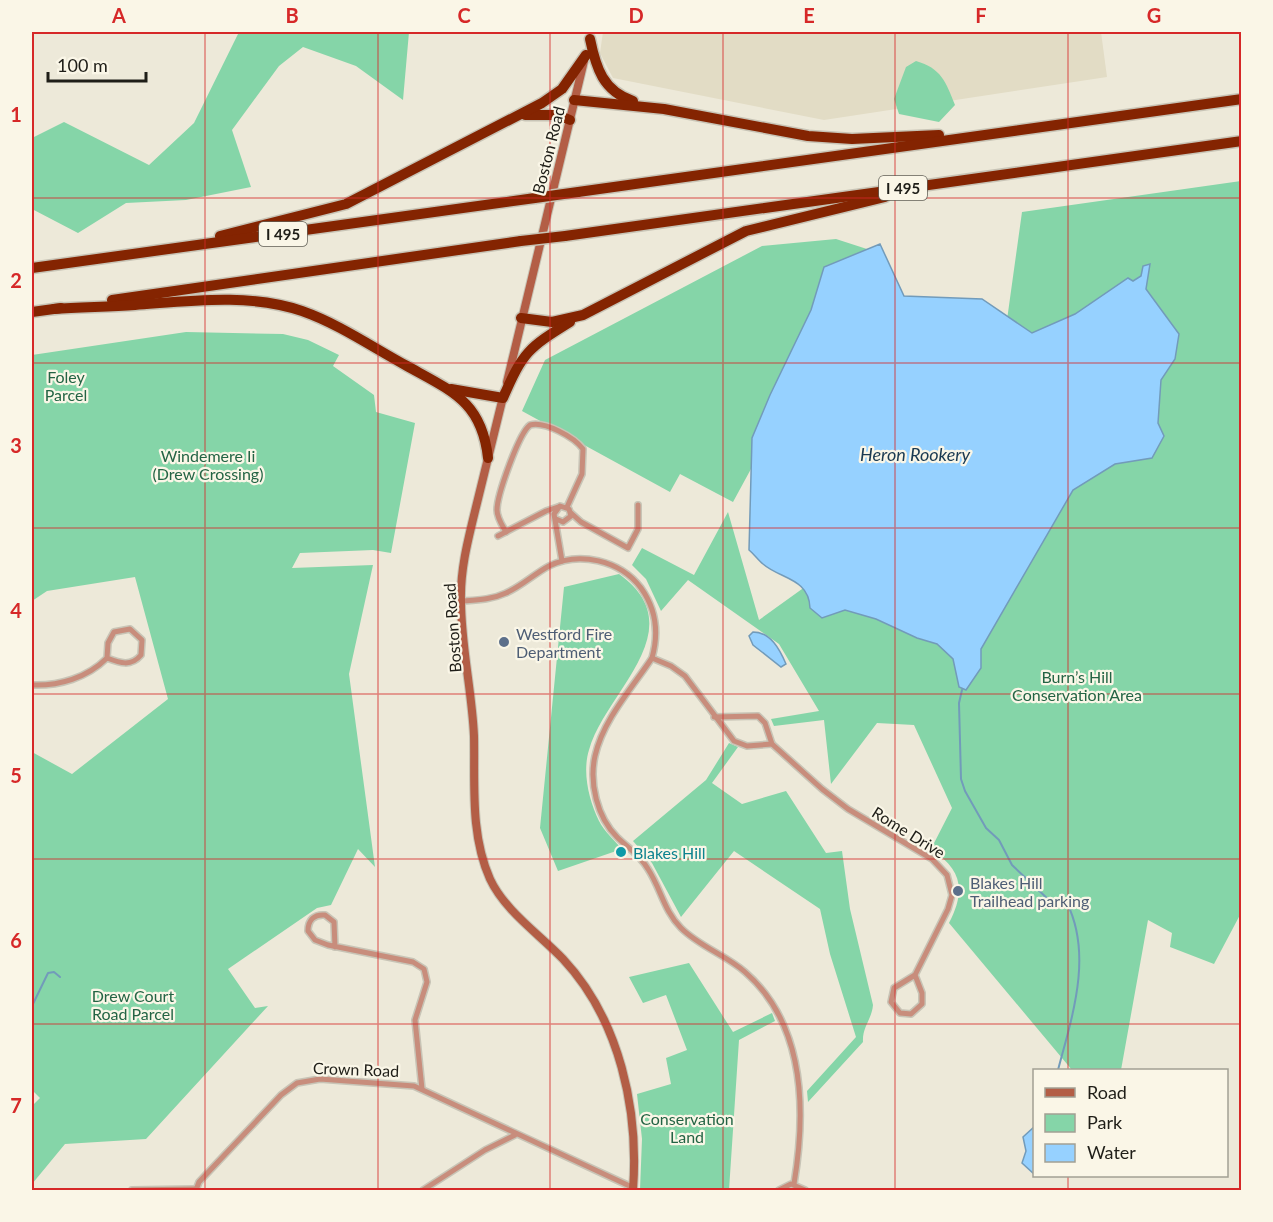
<svg xmlns="http://www.w3.org/2000/svg" width="1273" height="1222" viewBox="0 0 1273 1222" font-family="Lato,sans-serif">
<style>
.built{fill:#e2dcc5}
.green{fill:#85d5a8}
.water{fill:#96d1ff;stroke:#729bba;stroke-width:1.5}
.lines{fill:none;stroke-linecap:round;stroke-linejoin:round}
.stream{stroke:#729bba;stroke-width:2}
.minor-casing{stroke:#c8c4b6;stroke-width:8}
.secondary-casing{stroke:#c8c4b6;stroke-width:10}
.motorway-casing{stroke:#c8c4b6;stroke-width:13}
.minor{stroke:#c88d7c;stroke-width:5}
.secondary{stroke:#b35e46;stroke-width:8}
.motorway{stroke:#842401;stroke-width:10}
.motorway-bridge-casing{stroke:#c8c4b6;stroke-width:13;stroke-linecap:butt}
.motorway-bridge{stroke:#842401;stroke-width:10}
.grid{fill:none;stroke:#d62828;stroke-width:1.5;stroke-opacity:0.55}
.service-dot{fill:#5c6f8a;stroke:#faf6e7;stroke-width:2}
.culture-dot{fill:#0f9aa8;stroke:#faf6e7;stroke-width:2}
.labels{text-anchor:middle;dominant-baseline:central;stroke-width:4.5;stroke-linejoin:round;paint-order:stroke}
.shield{fill:#faf6e7;stroke:#615f56;stroke-width:1.5}
.shield-label{font-size:15px;font-weight:bold;fill:#1f1e18}
.street-label{font-size:16px;fill:#1f1e18;stroke:#faf6e7}
.park-label{font-size:16px;fill:#236444;stroke:#faf6e7}
.service-label{font-size:16px;fill:#4e5e75;stroke:#faf6e7;text-anchor:start}
.culture-label{font-size:16px;fill:#0d838f;stroke:#faf6e7;text-anchor:start}
.water-label{font-size:18px;font-style:italic;fill:#1a3a52;stroke:#faf6e7}
.neatline{fill:none;stroke:#d62828;stroke-width:2}
.grid-label{font-size:20px;text-anchor:middle;font-weight:bold;fill:#d62828}
</style>
<rect width="100%" height="100%" fill="#ede9d9"/>
<polygon class="built" points="603,32 1101,32 1107,77 824,120 613,78 600,53"/>
<g class="green">
<polygon points="239,32 409,32 403,100 356,66 303,47 279,66 232,130 251,187 186,200 126,203 78,233 32,209 32,138 64,122 149,165 194,123"/>
<path d="M916 61C941 68 946 82 955 105L939 122 899 114 894 99 906 67Z"/>
<path d="M1241 181V913L1214 964 1170 947 1172 933 1148 920 1121 1070H1072L949 923C966 890 962 870 931 849L952 808 914 725 877 723 831 784 824 720 774 726 771 719 819 711 779 644 688 580 661 611 646 579 632 565 642 548 694 575 728 512 759 620 912 510 974 557 1022 212Z"/>
<polygon points="836,239 870,250 733,502 680,474 670,492 522,411 545,360 762,246"/>
<polygon points="186,332 283,334 308,340 339,355 333,366 374,395 376,412 415,423 391,553 373,550 300,553 292,568 373,565 349,674 375,867 358,849 331,905 317,908 228,969 255,1008 268,1006 146,1139 65,1144 32,1184 32,1106 40,1098 32,1090 32,752 72,774 168,699 135,577 47,591 32,601 32,355"/>
<path d="M619 574C696 629 604 693 589 750 582 772 589 801 599 821 604 831 615 841 622 849L558 871 540 828 564 587Z"/>
<path d="M729 743 738 747 712 783 742 804 786 791 826 853 842 851 850 909 873 1005C872 1019 862 1027 863 1042L808 1102 807 1091 856 1037 830 954 820 909 734 851 681 917 652 863 633 841 706 780Z"/>
<polygon points="689,963 733,1032 772,1013 775,1021 739,1040 729,1190 640,1190 642,1139 637,1094 671,1084 666,1058 687,1050 666,995 643,1003 629,977"/>
</g>
<g class="water">
<path d="M880 244 904 296 982 299 1032 333 1075 314 1128 278 1133 281 1141 276 1143 266 1150 264 1146 289 1179 334 1175 359 1161 380 1158 423 1164 436 1152 458 1115 464 1073 490 981 649V668L966 690 959 687 953 659 937 644 917 638 876 619 845 610 822 618 810 608C809 578 780 579 763 564 758 560 754 554 749 550L752 438 770 395 811 310 824 267Z"/>
<path d="M753 632C771 632 780 650 786 664L781 667 753 645 749 636Z"/>
<polygon points="1034,1127 1034,1174 1022,1163 1026,1151 1023,1137"/>
</g>
<g class="lines">
<g class="stream">
<path d="M962 690 959 703 961 779 965 791 986 828 999 840 1012 865 1050 901 1067 903C1093 956 1072 1017 1058 1070"/>
<polyline points="32,1006 48,973 54,972 60,977"/>
</g>
<defs>
<g id="minor">
<polyline points="571,513 581,522 628,548 638,529 638,505"/>
<polyline points="556,519 563,522 571,516 569,509 560,506 554,514 562,561"/>
<path d="M506 532C502 525 497 518 497 510 497 495 519 433 530 425 545 421 574 437 583 449L582 474 567 507"/>
<polyline points="498,536 546,511 558,507"/>
<path d="M461 601C476 600 491 600 506 593 522 586 534 574 549 566 579 551 620 560 641 588 656 609 659 633 652 658 632 688 603 720 595 756 589 783 597 817 617 837 628 848 640 855 648 869 661 889 664 911 681 928 700 947 726 955 745 972 806 1025 806 1112 794 1184"/>
<polyline points="652,658 671,666 685,676 734,741 747,746 772,744"/>
<path d="M32 685C59 686 87 678 107 658L108 643 114 632 130 629 142 640 141 655C131 667 120 663 107 658"/>
<polyline points="714,717 758,716 765,723 772,744 822,789 848,809 932,859 947,875 952,895 948,909 915,975 894,988 891,1002 900,1013 911,1014 922,1004 922,993 915,975"/>
<path d="M335 947 334 922 325 915C314 914 308 920 308 931L315 940 328 945 413 962 424 969 427 982 415 1020 422 1089"/>
<polyline points="132,1190 195,1189"/>
<polyline points="196,1190 199,1182 281,1095 297,1083 320,1079 414,1086 634,1188"/>
<polyline points="423,1190 485,1150 515,1135"/>
<polyline points="779,1190 791,1184 805,1190"/>
</g>
<g id="secondary">
<polyline points="507,382 584,61"/>
<path d="M504 393C495 430 486 467 477 503 469 536 460 568 461 601 461 646 472 691 474 736 475 784 470 834 490 879 505 911 539 934 563 959 620 1020 639 1110 633 1190"/>
</g>
<g id="motorway">
<path d="M590 39C596 68 603 91 633 101"/>
<polyline points="574,100 664,109 808,136 852,139 939,135"/>
<polyline points="525,115 558,115 570,120"/>
<polyline points="578,192 1242,99"/>
<polyline points="220,236 346,204 542,103 562,89 586,55"/>
<polyline points="565,236 1242,141"/>
<polyline points="32,268 535,198"/>
<polyline points="112,300 521,241"/>
<path d="M54 309C81 307 108 307 135 305 190 301 249 293 302 311 339 324 372 347 407 366 452 391 482 402 488 458"/>
<polyline points="32,312 61,308"/>
<polyline points="521,318 552,322 583,315 746,231 885,197"/>
<path d="M451 389 503 398C523 352 528 348 570 322"/>
</g>
</defs>
<use href="#minor" class="minor-casing"/>
<use href="#secondary" class="secondary-casing"/>
<use href="#motorway" class="motorway-casing"/>
<use href="#minor" class="minor"/>
<use href="#secondary" class="secondary"/>
<use href="#motorway" class="motorway"/>
<defs>
<g id="motorway-bridge">
<polyline points="535,198 578,192"/>
<polyline points="521,241 565,236"/>
</g>
</defs>
<use href="#motorway-bridge" class="motorway-bridge-casing"/>
<use href="#motorway-bridge" class="motorway-bridge"/>
</g>
<path class="grid" d="M205 32V1190M378 32V1190M550 32V1190M723 32V1190M895 32V1190M1068 32V1070M32 198H1242M32 363H1242M32 528H1242M32 694H1242M32 859H1242M32 1024H1242M1068 1176V1190"/>
<g class="service-dot">
<circle cx="504" cy="642" r="6"/>
<circle cx="958" cy="891" r="6"/>
</g>
<circle class="culture-dot" cx="621" cy="852" r="6"/>
<g class="labels">
<g class="shield">
<rect x="879" y="176" width="48" height="24" rx="4.5"/>
<rect x="259" y="222" width="48" height="24" rx="4.5"/>
</g>
<g class="shield-label">
<text x="903" y="188">I 495</text>
<text x="283" y="234">I 495</text>
</g>
<g class="street-label">
<text transform="translate(548 150) rotate(-76)">Boston Road</text>
<text transform="translate(452 628) rotate(-94)">Boston Road</text>
<text transform="translate(909 832) rotate(32)">Rome Drive</text>
<text transform="translate(356 1069) rotate(2)">Crown Road</text>
</g>
<g class="park-label">
<text x="66" y="376">Foley<tspan x="66" dy="18">Parcel</tspan></text>
<text x="208" y="455">Windemere Ii<tspan x="208" dy="18">(Drew Crossing)</tspan></text>
<text x="1077" y="676">Burn’s Hill<tspan x="1077" dy="18">Conservation Area</tspan></text>
<text x="133" y="995">Drew Court<tspan x="133" dy="18">Road Parcel</tspan></text>
<text x="687" y="1118">Conservation<tspan x="687" dy="18">Land</tspan></text>
</g>
<g class="service-label">
<text x="516" y="633">Westford Fire<tspan x="516" dy="18">Department</tspan></text>
<text x="970" y="882">Blakes Hill<tspan x="970" dy="18">Trailhead parking</tspan></text>
</g>
<g class="culture-label">
<text x="633" y="852">Blakes Hill</text>
</g>
<g class="water-label">
<text x="915" y="454">Heron Rookery</text>
</g>
</g>
<rect width="1273" height="1222" fill="none" stroke="#faf6e7" stroke-width="66"/>
<rect x="1033" y="1069" width="195" height="108" fill="#faf6e7" stroke="#a2a094" stroke-width="1.5"/>
<rect x="1045" y="1088" width="30" height="9" fill="#b35e46" stroke="#a2a094" stroke-width="1.5"/>
<text x="1087" y="1099" font-size="18" fill="#1f1e18">Road</text>
<rect x="1045" y="1114" width="30" height="18" fill="#85d5a8" stroke="#a2a094" stroke-width="1.5"/>
<text x="1087" y="1129" font-size="18" fill="#1f1e18">Park</text>
<rect x="1045" y="1144" width="30" height="18" fill="#96d1ff" stroke="#a2a094" stroke-width="1.5"/>
<text x="1087" y="1159" font-size="18" fill="#1f1e18">Water</text>
<path d="M48 72v9h98v-9" fill="none" stroke="#1f1e18" stroke-width="3"/>
<text x="57" y="72" font-size="18" fill="#1f1e18" stroke="#faf6e7" stroke-width="4.5" paint-order="stroke">100 m</text>
<rect x="33" y="33" width="1207" height="1156" class="neatline"/>
<g class="grid-label">
<text x="119" y="23">A</text>
<text x="292" y="23">B</text>
<text x="464" y="23">C</text>
<text x="636" y="23">D</text>
<text x="809" y="23">E</text>
<text x="981" y="23">F</text>
<text x="1154" y="23">G</text>
<text x="16" y="122">1</text>
<text x="16" y="288">2</text>
<text x="16" y="453">3</text>
<text x="16" y="618">4</text>
<text x="16" y="783">5</text>
<text x="16" y="948">6</text>
<text x="16" y="1113">7</text>
</g>
</svg>
